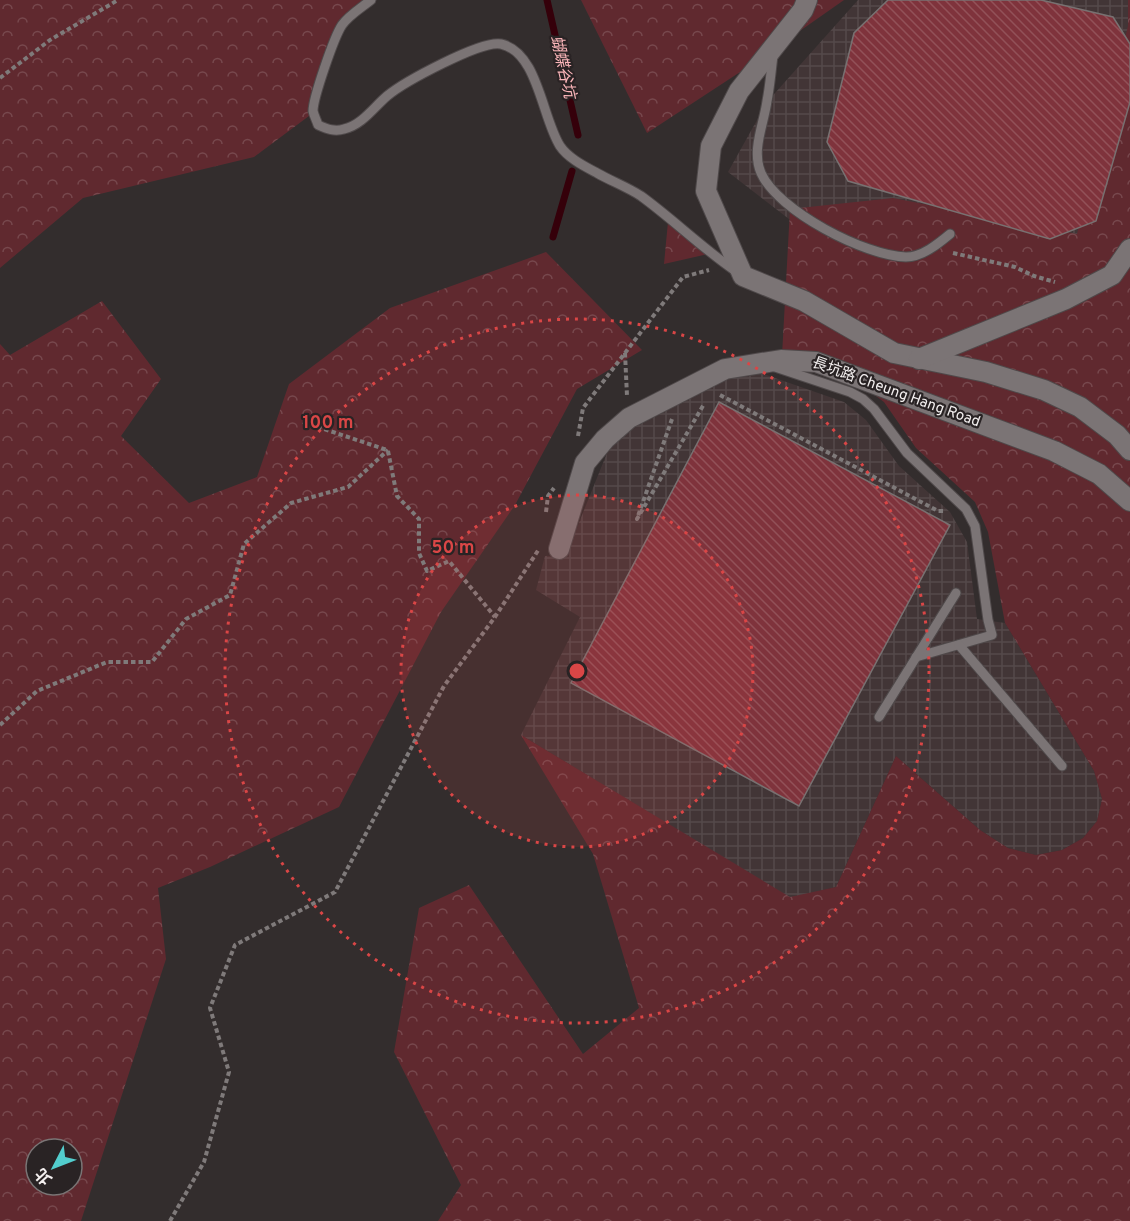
<svg xmlns="http://www.w3.org/2000/svg" width="1130" height="1221" viewBox="0 0 1130 1221" font-family="Overpass,'Noto Sans TC',sans-serif">
<style>
.industrial{fill:url(#industrial-grid)}
.forest{fill:url(#forest-crowns);fill-rule:evenodd}
.lines{fill:none;stroke-linecap:round;stroke-linejoin:round}
.stream{stroke:#35000a;stroke-width:7}
.building{fill:url(#building-back-hatch);stroke:#787171;stroke-width:1.5}
.service-casing{stroke:#4f494a;stroke-width:11}
.minor-casing{stroke:#4f494a;stroke-width:22}
.path{stroke:#7f7a7a;stroke-width:4;stroke-dasharray:4.5 3;stroke-linecap:butt}
.service{stroke:#7b7475;stroke-width:9}
.minor{stroke:#7b7475;stroke-width:20}
.ring{fill:none;stroke:#da4646;stroke-width:3;stroke-dasharray:3 6}
.labels{text-anchor:middle;dominant-baseline:central;stroke-width:4.5;stroke-linejoin:round;paint-order:stroke}
.street-label{font-size:15px;fill:#f3efef;stroke:#292324}
.water-label{font-size:16px;font-style:italic;fill:#fcb6ba;stroke:#292324}
.centre{fill:#da4646;stroke:#292324;stroke-width:3}
.ring-label{font-size:18px;text-anchor:middle;font-weight:bold;fill:#da4646;stroke:#292324;stroke-width:4.5;stroke-linejoin:round;paint-order:stroke}
</style>
<defs>
<pattern id="industrial-grid" width="8" height="8" patternUnits="userSpaceOnUse" patternTransform="scale(1.5)"><rect width="8" height="8" fill="#423536"/><path d="M0 4h8M4 0v8" fill="none" stroke="#54494a"/></pattern>
<pattern id="forest-crowns" width="20" height="18" patternUnits="userSpaceOnUse" patternTransform="scale(1.5)"><rect width="20" height="18" fill="#60292f"/><path d="M2 6a3 3 0 1 1 6 0M12 15a3 3 0 1 1 6 0" fill="none" stroke="#77484d"/></pattern>
<pattern id="building-back-hatch" width="6" height="6" patternUnits="userSpaceOnUse" patternTransform="scale(1.5)"><rect width="6" height="6" fill="#7f333c"/><path d="M-1 5l2 2M0 0l6 6M5-1l2 2" fill="none" stroke="#925158"/></pattern>
</defs>
<rect width="100%" height="100%" fill="#332d2d"/>
<g class="industrial">
<polygon points="858,0 1130,0 1130,146 1101,259 880,289 728,172 767,102"/>
<polygon points="740,366 844,402 866,420 899,466 950,512 967,542 977,619 1005,623 1094,771 1102,799 1097,821 1083,838 1062,850 1036,855 1008,848 980,830 896,756 836,887 790,898 521,735 580,617 536,590 545,556 566,555 607,453 623,433 642,418"/>
</g>
<g class="forest">
<polygon points="0,0 371,0 341,26 313,113 254,157 83,198 0,268"/>
<polygon points="581,0 844,0 760,59 647,133"/>
<polygon points="1128,0 1130,0 1130,1221 438,1221 461,1185 394,1052 419,908 469,885 583,1054 639,1008 593,854 521,735 790,897 836,887 896,756 980,830 1008,848 1036,855 1062,850 1083,838 1097,821 1102,799 1094,771 1005,623 988,532 975,502 916,448 884,402 860,384 782,356 790,209 893,198 1077,234 1128,26"/>
<polygon points="668,222 708,254 664,264"/>
<path d="M546 252 642 350 577 389 515 505 441 612 339 807 210 867 158 888 166 959 81 1221H0V344L10 355 102 301 161 379 121 436 189 503 257 477 289 384 390 308ZM36 1149H72V1185H36Z"/>
</g>
<g class="lines">
<g class="stream">
<polyline points="547,0 578,135"/>
<polyline points="553,237 572,171"/>
</g>
</g>
<g class="building">
<polygon points="888,0 1041,0 1113,17 1130,44 1130,102 1096,221 1050,239 848,181 827,142 854,33"/>
<polygon points="719,402 950,525 799,806 571,683"/>
</g>
<g class="lines">
<defs>
<g id="service">
<path d="M371 0C361 8 349 15 342 25 334 37 313 98 313 111 314 116 317 121 318 125 327 129 335 132 344 129 362 125 374 107 387 96 404 82 481 40 501 44 538 52 542 118 560 146 568 158 584 166 597 173 611 181 627 187 641 196 674 220 703 249 737 272"/>
<path d="M773 56C771 71 770 86 767 101 764 124 751 150 761 173 778 211 865 256 906 257 922 257 938 244 950 234"/>
<polyline points="772,366 850,392 863,399 874,409 907,453 966,509 975,526 988,620 992,635 916,657"/>
<polyline points="959,645 1062,766"/>
<polyline points="879,717 956,593"/>
</g>
<g id="minor">
<polyline points="807,0 803,10 739,91 711,146 706,191 743,276 804,301 894,353 986,372 1044,390 1080,407 1117,435 1130,450"/>
<polyline points="919,359 1066,299 1112,275 1130,249"/>
<polyline points="559,549 585,463 605,439 629,418 725,369 781,360 816,362 1054,451 1099,474 1130,501"/>
</g>
</defs>
<use href="#service" class="service-casing"/>
<use href="#minor" class="minor-casing"/>
<g class="path">
<polyline points="0,78 50,40 118,0"/>
<polyline points="953,253 1015,267 1034,276 1055,282"/>
<polyline points="625,353 627,396"/>
<polyline points="720,395 938,511 945,511"/>
<polyline points="672,419 637,519 704,404"/>
<polyline points="303,422 387,450"/>
<polyline points="578,436 583,408 683,277 709,270"/>
<polyline points="388,451 397,496 419,519 419,553 427,571 449,561 495,617"/>
<polyline points="546,512 548,496 554,488"/>
<polyline points="0,725 37,691 107,662 152,662 186,619 230,595 244,544 291,503 348,487 388,450"/>
<polyline points="170,1221 204,1162 229,1072 210,1008 235,945 335,892 444,686 495,617 539,549"/>
</g>
<use href="#service" class="service"/>
<use href="#minor" class="minor"/>
</g>
<circle cx="577" cy="671" r="176" fill="#da4646" fill-opacity=".12"/>
<g class="ring">
<circle cx="577" cy="671" r="176"/>
<circle cx="577" cy="671" r="352"/>
</g>
<g class="labels">
<g class="street-label">
<text transform="translate(896 393) rotate(20)">長坑路 Cheung Hang Road</text>
</g>
<g class="water-label">
<text transform="translate(562 67) rotate(77)">蝴蝶谷坑</text>
</g>
</g>
<circle cx="577" cy="671" r="9" class="centre"/>
<g class="ring-label">
<text x="328" y="428">100 m</text>
<text x="453" y="553">50 m</text>
</g>
<g transform="translate(54 1167) rotate(228)"><circle r="28" fill="#292324" stroke="#7a7575" stroke-width="1.5"/>
<path d="M0-4.5L10 22L0 15L-10 22Z" fill="#52cdcd"/>
<text y="-9" font-size="16" font-weight="bold" text-anchor="middle" fill="#f3efef">北</text>
</g>
</svg>
